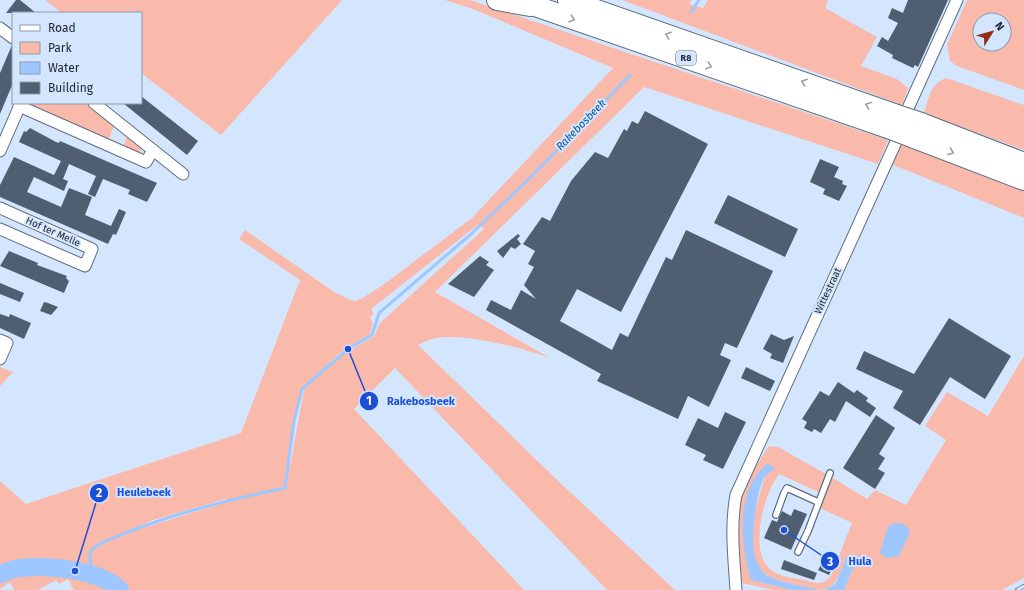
<svg xmlns="http://www.w3.org/2000/svg" width="1024" height="590" viewBox="0 0 1024 590" font-family="'Fira Sans',sans-serif">
<style>
.green{fill:#f9b9ab;fill-rule:evenodd}
.water{fill:#9dc7fe}
.lines{fill:none;stroke-linecap:round;stroke-linejoin:round}
.stream{stroke:#9dc7fe;stroke-width:3}
.river{stroke:#9dc7fe;stroke-width:18}
.building{fill:#4f5e71}
.lane-casing{stroke:#5f6e82;stroke-width:8}
.street-casing{stroke:#5f6e82;stroke-width:13}
.highway-casing{stroke:#5f6e82;stroke-width:22}
.lane{stroke:#fff;stroke-width:5.5}
.street{stroke:#fff;stroke-width:11}
.highway{stroke:#fff;stroke-width:20}
.rail-casing{stroke:#798494;stroke-width:4.5}
.rail{stroke:#d4e6fd;stroke-width:3;stroke-dasharray:9;stroke-linecap:butt}
.highway-bridge-casing{stroke:#5f6e82;stroke-width:22;stroke-linecap:butt}
.highway-bridge{stroke:#fff;stroke-width:20}
.oneway{stroke:#9c9ea2}
.labels{text-anchor:middle;dominant-baseline:central;stroke-width:4;stroke-linejoin:round;paint-order:stroke}
.shield{fill:#d4e6fd;stroke:#57616e;stroke-width:1}
.shield-label{font-size:9px;font-weight:bold;fill:#222831}
.street-label{font-size:10px;fill:#222831;stroke:#d4e6fd}
.water-label{font-size:11px;font-style:italic;fill:#004e9c;stroke:#d4e6fd}
.leader{fill:none;stroke:#1d4ed8;stroke-width:1.5}
.callout-dot{fill:#1d4ed8;stroke:#d4e6fd;stroke-width:1.5}
.mark-label{font-size:12px;text-anchor:middle;font-weight:bold;fill:#fff}
.callout-label{font-size:11px;text-anchor:middle;font-weight:bold;fill:#1d4ed8;stroke:#d4e6fd;stroke-width:4;stroke-linejoin:round;paint-order:stroke}
</style>
<rect width="100%" height="100%" fill="#d4e6fd"/>
<g class="green">
<polygon points="45,0 342,0 221,135 141,73 141,13 62,13"/>
<path d="M445 0H470L888 140 878 164 644 87 435 292 550 358C523 348 459 331 432 339 427 340 422 343 418 345L555 478 675 590H607L395 368 354 409 524 590H122L118 582 112 578 109 582 117 590H74L68 579 59 584 56 580 38 590H14L10 582 0 589V481L26 504 241 433 300 280 239 239 245 230 334 292 350 300 355 301 361 299 383 285 472 218 613 68 473 9ZM479 224 484 229 380 323 374 336 342 355 304 389 289 472 291 436 302 388 340 353 370 334 373 324 370 317 374 314 371 309ZM226 499 227 502 133 531V529L153 520Z"/>
<polygon points="622,0 692,0 689,4 703,8 708,0 828,0 825,8 877,37 861,66 897,79 908,88 902,105"/>
<path d="M967 0H1024V90L957 66 950 61 947 45ZM980 20H1004V44H980Z"/>
<path d="M946 78 1024 105V150L924 113C929 98 930 84 946 78Z"/>
<polygon points="33,103 86,103 114,126 108,141 31,107"/>
<polygon points="127,136 142,148 138,154 123,147"/>
<polygon points="900,144 1024,191 1024,218 891,164"/>
<path d="M1024 356V578L1002 590H844L857 559 847 556C841 570 837 590 819 590 805 586 773 582 763 572 742 551 757 499 766 475L752 483 751 580 791 590H774L742 583C740 559 736 533 738 509 740 493 759 460 769 446L778 447 833 478 867 499 875 490 906 505 946 440 925 426 947 392 988 416ZM779 474 825 495 820 508 852 523 831 576C823 586 815 583 804 580 795 578 782 577 774 572 746 556 764 493 779 474Z"/>
<polygon points="0,367 13,372 0,386"/>
</g>
<g class="water">
<path d="M768 463 775 469C772 471 769 472 767 474 756 485 751 538 754 553 755 559 759 568 763 572 772 582 805 586 819 590H791L751 580C740 543 735 490 768 463Z"/>
<path d="M895 523C902 523 907 524 910 532L899 556 887 558 880 553 888 526Z"/>
<polygon points="847,555 857,559 844,590 825,590 836,583"/>
</g>
<g class="lines">
<g class="stream">
<polyline points="691,12 699,0"/>
<path d="M94 575 90 561V551C100 541 115 538 128 532 179 512 231 499 285 488L294 421 302 389 348 349 372 335 379 313 470 235 531 177 630 75"/>
</g>
<path class="river" d="M0 574C7 572 14 568 21 568 47 565 102 570 120 590"/>
</g>
<g class="building">
<polygon points="16,0 20,0 36,13 6,13"/>
<polygon points="908,0 948,0 918,67 915,65 913,68 892,58 893,55 877,46 882,37 888,41 898,23 888,18 892,8 903,13"/>
<polygon points="12,45 13,83 0,114 0,73"/>
<polygon points="141,96 198,141 187,155 123,103 141,103"/>
<polygon points="645,111 708,144 621,312 577,289 560,321 612,350 620,333 628,337 666,257 672,260 686,230 773,271 737,348 725,343 720,355 731,360 709,407 688,396 678,419 597,381 601,374 486,310 491,300 511,310 521,290 536,299 524,285 534,267 528,264 535,251 523,244 542,217 550,221 571,181 595,152 608,158 624,129 627,131 632,121 638,124"/>
<polygon points="30,128 56,142 59,143 60,141 157,183 147,202 128,194 130,190 103,179 95,197 88,194 96,176 69,164 63,179 68,181 64,191 34,177 27,192 61,207 69,188 92,197 85,215 111,226 119,209 126,212 116,235 113,234 108,244 0,197 0,185 14,157 54,175 61,161 19,142 24,131 26,132"/>
<polygon points="820,159 839,167 834,177 843,181 842,184 847,186 839,201 823,194 825,189 810,182"/>
<polygon points="728,195 798,229 785,257 714,223"/>
<polygon points="518,234 520,236 517,239 521,244 515,249 511,247 503,258 497,251"/>
<polygon points="9,251 38,263 37,265 67,276 66,278 69,281 64,293 0,266"/>
<polygon points="480,256 489,262 486,265 494,270 474,297 448,284"/>
<polygon points="0,283 24,293 20,302 0,294"/>
<polygon points="44,302 48,303 58,307 51,315 40,311"/>
<polygon points="0,314 9,317 10,314 31,323 24,339 0,328"/>
<polygon points="949,318 1011,356 985,399 950,377 920,425 893,408 903,391 856,369 864,351 914,374"/>
<polygon points="771,334 784,340 794,336 783,363 770,358 772,354 763,349"/>
<polygon points="746,367 775,381 770,391 741,378"/>
<polygon points="838,382 854,393 857,390 868,398 866,401 876,408 870,417 846,401 835,422 830,419 821,433 814,429 812,432 804,428 807,422 802,419 820,391 829,396"/>
<polygon points="725,412 746,422 723,469 703,460 706,455 685,445 698,418 718,428"/>
<polygon points="876,415 895,428 879,454 885,458 878,469 885,473 875,489 843,468"/>
<polygon points="794,509 807,514 791,550 764,538 772,520 777,522 782,511 791,516"/>
<polygon points="784,560 817,573 814,580 781,569"/>
<polygon points="823,561 833,567 829,575 818,570"/>
</g>
<g class="lines">
<defs>
<g id="lane">
<polyline points="776,515 784,493 787,488 818,502"/>
<polyline points="798,552 808,531 830,473"/>
</g>
<g id="street">
<polyline points="0,28 13,38"/>
<polyline points="94,103 183,174"/>
<polyline points="19,106 146,162 153,150"/>
<polyline points="0,151 21,103"/>
<polyline points="0,208 92,249 85,266 0,229"/>
<polyline points="0,340 7,343 0,359"/>
<path d="M736 590C734 558 730 527 736 495L895 144 909 106 957 0"/>
</g>
<g id="highway">
<polyline points="497,0 530,6"/>
<polyline points="518,0 888,128"/>
<polyline points="568,0 894,114"/>
<polyline points="921,123 1024,163"/>
<polyline points="914,138 1024,180"/>
</g>
</defs>
<use href="#lane" class="lane-casing"/>
<use href="#street" class="street-casing"/>
<use href="#highway" class="highway-casing"/>
<use href="#lane" class="lane"/>
<use href="#street" class="street"/>
<use href="#highway" class="highway"/>
<defs>
<polyline id="rail" points="1017,590 1024,586"/>
</defs>
<use href="#rail" class="rail-casing"/>
<use href="#rail" class="rail"/>
<defs>
<g id="highway-bridge">
<polyline points="894,114 921,123"/>
<polyline points="888,128 914,138"/>
</g>
</defs>
<use href="#highway-bridge" class="highway-bridge-casing"/>
<use href="#highway-bridge" class="highway-bridge"/>
</g>
<defs><path id="oneway-chevron" d="M-2-3.5L2.5 0L-2 3.5" fill="none" stroke-width="1.6" stroke-linecap="round" stroke-linejoin="round"/></defs>
<g class="oneway">
<use href="#oneway-chevron" transform="translate(572 19) rotate(19)"/>
<use href="#oneway-chevron" transform="translate(668 35) rotate(-161)"/>
<use href="#oneway-chevron" transform="translate(709 66) rotate(19)"/>
<use href="#oneway-chevron" transform="translate(804 82) rotate(-161)"/>
<use href="#oneway-chevron" transform="translate(868 105) rotate(-160)"/>
<use href="#oneway-chevron" transform="translate(951 152) rotate(21)"/>
</g>
<g class="labels">
<rect class="shield" x="676" y="51" width="20" height="14" rx="3"/>
<g class="shield-label">
<text x="686" y="58">R8</text>
</g>
<g class="street-label">
<text transform="translate(53 232) rotate(24)">Hof ter Melle</text>
<text transform="translate(828 291) rotate(-65)">Wittestraat</text>
</g>
<g class="water-label">
<text transform="translate(581 125) rotate(-46)">Rakebosbeek</text>
</g>
</g>
<path class="leader" d="M348 349L369 401M75 571L99 493M784 530L830 561"/>
<g class="callout-dot">
<circle cx="348" cy="349" r="4"/>
<circle cx="75" cy="571" r="4"/>
<circle cx="784" cy="530" r="4"/>
<circle cx="369" cy="401" r="10"/>
<circle cx="99" cy="493" r="10"/>
<circle cx="830" cy="561" r="10"/>
</g>
<g class="mark-label">
<text x="369" y="405">1</text>
<text x="99" y="497">2</text>
<text x="830" y="566">3</text>
</g>
<g class="callout-label">
<text x="421" y="405">Rakebosbeek</text>
<text x="144" y="496">Heulebeek</text>
<text x="860" y="565">Hula</text>
</g>
<rect x="12" y="12" width="130" height="92" fill="#d4e6fd" stroke="#8d9aab"/>
<rect x="20" y="25" width="20" height="6" fill="#ffffff" stroke="#8d9aab"/>
<text x="48" y="32" font-size="12" fill="#222831">Road</text>
<rect x="20" y="42" width="20" height="12" fill="#f9b9ab" stroke="#8d9aab"/>
<text x="48" y="52" font-size="12" fill="#222831">Park</text>
<rect x="20" y="62" width="20" height="12" fill="#9dc7fe" stroke="#8d9aab"/>
<text x="48" y="72" font-size="12" fill="#222831">Water</text>
<rect x="20" y="82" width="20" height="12" fill="#4f5e71" stroke="#8d9aab"/>
<text x="48" y="92" font-size="12" fill="#222831">Building</text>
<g transform="translate(992 32) rotate(53)"><circle r="19" fill="#d4e6fd" stroke="#8d9aab"/>
<path d="M0-3L7 15L0 10L-7 15Z" fill="#952c18"/>
<text y="-6" font-size="11" font-weight="bold" text-anchor="middle" fill="#222831">N</text>
</g>
</svg>
